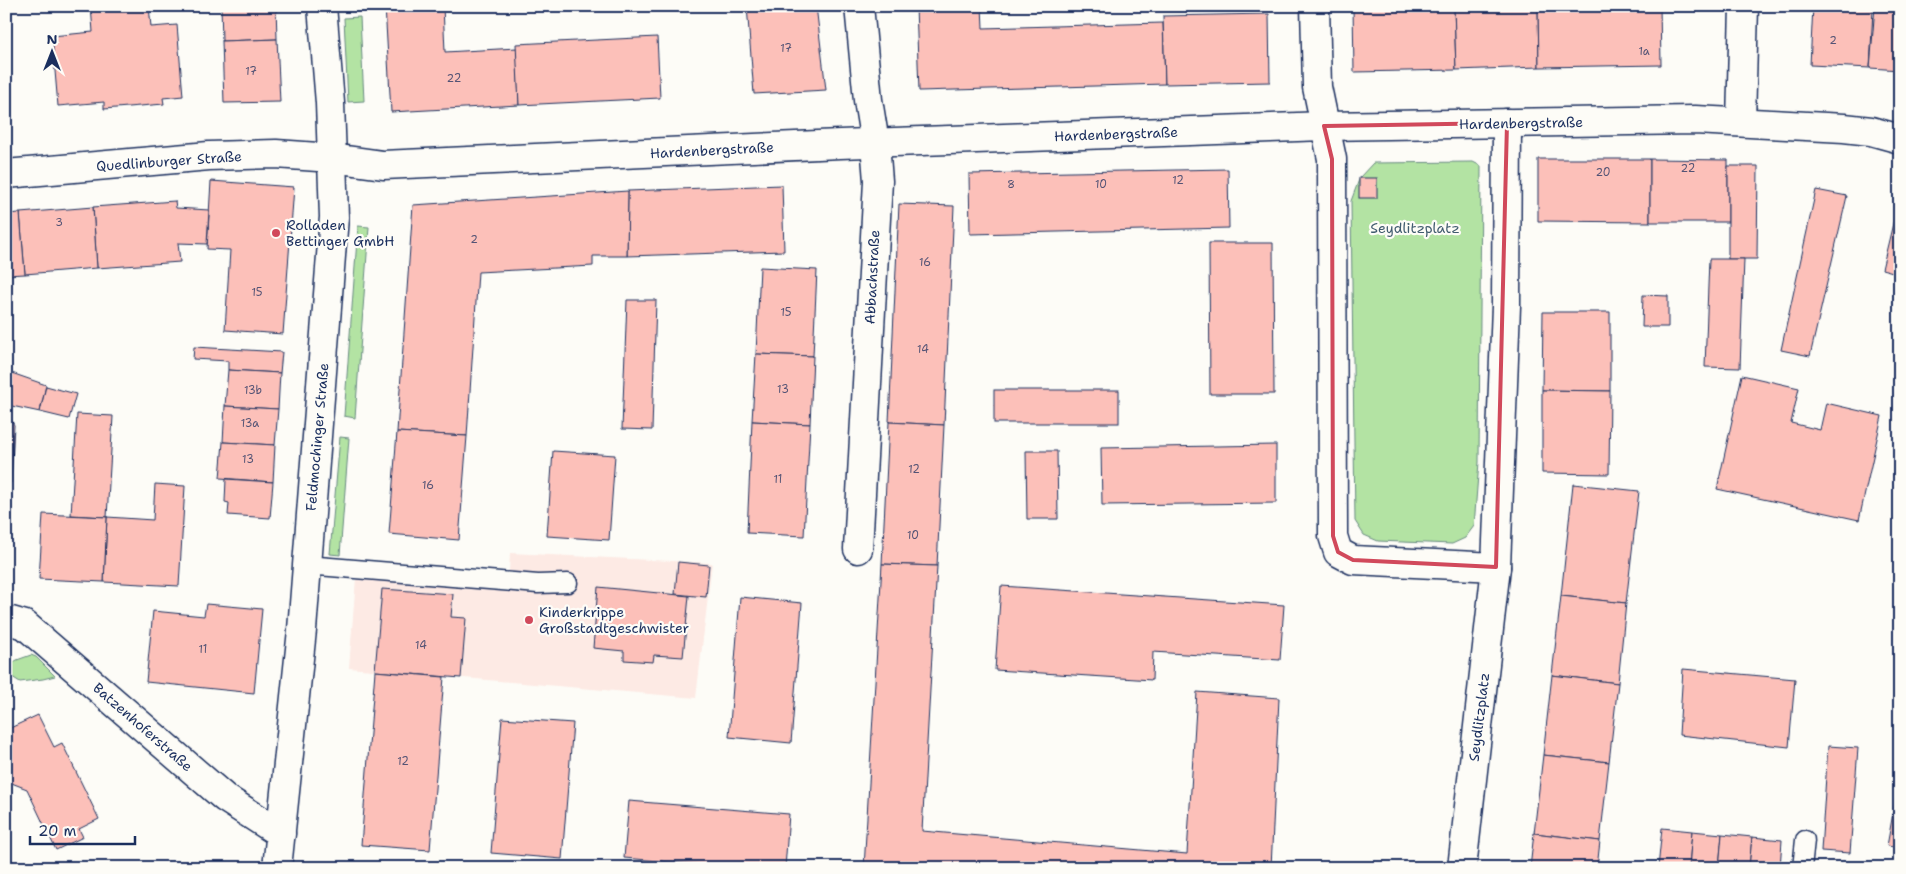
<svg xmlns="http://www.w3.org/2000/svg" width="1906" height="874" viewBox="0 0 1906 874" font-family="'Shantell Sans',sans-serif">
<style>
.built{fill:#fdeae4}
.green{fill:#b3e3a3;stroke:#678980}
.building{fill:#fcc0b9;stroke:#1b2f5e}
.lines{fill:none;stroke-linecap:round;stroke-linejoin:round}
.lane-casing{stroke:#1b2f5e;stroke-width:21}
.street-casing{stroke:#1b2f5e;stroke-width:31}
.secondary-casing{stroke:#1b2f5e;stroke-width:31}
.lane{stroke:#fdfcf7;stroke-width:18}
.street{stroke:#fdfcf7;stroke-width:28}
.secondary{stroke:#fdfcf7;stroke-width:28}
.marked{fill:none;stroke:#d1495b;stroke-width:4;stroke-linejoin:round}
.poi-dot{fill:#d1495b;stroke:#fdfcf7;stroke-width:2}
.labels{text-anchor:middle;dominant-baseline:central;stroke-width:4.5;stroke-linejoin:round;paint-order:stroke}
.number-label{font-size:11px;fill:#535375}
.street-label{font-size:14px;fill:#1b2f5e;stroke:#fdfcf7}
.poi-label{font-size:14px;fill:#1b2f5e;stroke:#fdfcf7;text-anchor:start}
.park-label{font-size:14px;fill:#415c6f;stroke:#fdfcf7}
</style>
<rect width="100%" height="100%" fill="#fdfcf7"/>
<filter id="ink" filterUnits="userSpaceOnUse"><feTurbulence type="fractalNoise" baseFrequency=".02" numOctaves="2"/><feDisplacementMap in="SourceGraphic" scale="10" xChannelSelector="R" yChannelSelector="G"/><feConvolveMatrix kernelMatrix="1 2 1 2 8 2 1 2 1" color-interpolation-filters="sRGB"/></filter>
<g filter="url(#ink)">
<polygon class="built" points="510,553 712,563 696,698 349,668 357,565 509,572"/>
<g class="green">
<polygon points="360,17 364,101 348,102 344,18"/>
<polygon points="1473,162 1481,166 1479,462 1474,526 1465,538 1452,544 1378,541 1364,535 1355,521 1351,201 1360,177 1373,163"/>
<polygon points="358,226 369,227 355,418 344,416"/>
<polygon points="340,437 349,438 340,555 330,554"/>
<polygon points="31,655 36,657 55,676 43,679 20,682 6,673 6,667 17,660"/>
</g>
<g class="building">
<polygon points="91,6 149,6 151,27 177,25 183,96 163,98 164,104 104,109 104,102 58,106 52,36 93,32"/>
<polygon points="221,6 276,6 277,39 222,41"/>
<polygon points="385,6 443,6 445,52 517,48 519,105 391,112"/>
<polygon points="747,6 816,6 826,90 754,94"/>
<polygon points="916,6 982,6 983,28 1163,23 1165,84 919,91"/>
<polygon points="1353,6 1454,6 1456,70 1354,72"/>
<polygon points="1454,6 1538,6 1539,67 1456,70"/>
<polygon points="1538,6 1660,6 1661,65 1539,67"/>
<polygon points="1813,6 1873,9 1870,68 1810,65"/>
<polygon points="1875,6 1900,6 1900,70 1870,68"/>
<polygon points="1269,14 1270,82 1165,84 1163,16"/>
<polygon points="657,37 660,98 519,105 516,44"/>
<polygon points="277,39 280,102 224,103 222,41"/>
<polygon points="1538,159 1650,159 1650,222 1538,221"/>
<polygon points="1650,159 1728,160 1728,222 1650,222"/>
<polygon points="1728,166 1758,166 1757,259 1728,259"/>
<polygon points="1228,169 1229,228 970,234 969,174"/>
<rect x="1359" y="178" width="18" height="20"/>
<polygon points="211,181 294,187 283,334 225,330 230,250 207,249"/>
<polygon points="782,185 784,251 627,256 628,191"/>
<polygon points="1816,190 1847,196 1810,356 1781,350"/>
<polygon points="628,191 627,256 593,256 593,266 478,272 467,436 397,432 413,205"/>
<polygon points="175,201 176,208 209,210 207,244 178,243 180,262 97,268 93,207"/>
<polygon points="899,204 954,206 944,425 889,422"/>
<polygon points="93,207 97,268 25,274 20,213"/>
<polygon points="1896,211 1900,212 1900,274 1882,269"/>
<polygon points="20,213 25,274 6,275 6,214"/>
<polygon points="1209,243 1273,243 1274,394 1210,394"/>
<polygon points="1709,259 1744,259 1740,368 1705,367"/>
<polygon points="760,267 817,270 813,356 756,354"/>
<polygon points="1643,295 1668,296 1668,327 1642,327"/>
<polygon points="627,300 656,300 652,430 622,429"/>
<polygon points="1543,312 1610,312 1610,391 1542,390"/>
<polygon points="194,347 282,352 280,373 228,370 228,361 193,359"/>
<polygon points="756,354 813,356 810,424 752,421"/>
<polygon points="228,370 280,373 278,409 225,406"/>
<polygon points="6,371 46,385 40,412 7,405 8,414 14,425 11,483 6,483"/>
<polygon points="1742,375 1799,388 1791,423 1820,430 1826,403 1882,416 1859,520 1717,489"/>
<polygon points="46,386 76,394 69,419 40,412"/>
<rect x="994" y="390" width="125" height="33"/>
<polygon points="1542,390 1610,391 1609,474 1542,473"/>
<polygon points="225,406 278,409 275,445 223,442"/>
<polygon points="77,414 113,416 107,517 71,515"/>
<polygon points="752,421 810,424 804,536 747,533"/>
<polygon points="889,422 944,425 937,566 882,564"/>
<polygon points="397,432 467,436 459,540 389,534"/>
<polygon points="223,442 275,445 273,482 220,478"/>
<polygon points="1276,445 1276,503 1102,505 1101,448"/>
<polygon points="553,451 615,455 609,540 547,536"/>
<polygon points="1026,451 1057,451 1058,519 1027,519"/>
<polygon points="226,479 273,482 270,518 228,515 229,503 225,502"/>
<polygon points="155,484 185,486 179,586 104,582 107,517 153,520"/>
<polygon points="1573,484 1639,491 1626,603 1561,596"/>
<polygon points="43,514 107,517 104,582 39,579"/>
<polygon points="678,562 709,565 706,597 675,594"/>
<polygon points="882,564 937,566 922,831 1187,854 1197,692 1279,698 1271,868 864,868"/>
<polygon points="1001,586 1284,605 1280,660 1153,652 1152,680 995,670"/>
<polygon points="598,587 689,596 683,657 654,655 653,662 624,660 624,651 593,648"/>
<polygon points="382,589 453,594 451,617 466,618 461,678 375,671"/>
<polygon points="1561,596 1626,603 1618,683 1552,675"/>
<polygon points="740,597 802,603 791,743 729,737"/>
<polygon points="206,604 262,609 254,693 146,682 153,611 204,616"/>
<polygon points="1683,669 1795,679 1789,747 1679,735"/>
<polygon points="375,671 444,677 430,850 361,845"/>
<polygon points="1552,675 1618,683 1609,762 1543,755"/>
<polygon points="38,715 54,747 62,743 99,819 79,829 83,837 56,850 27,789 9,782 6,783 6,730"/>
<polygon points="502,718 573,723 562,859 491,853"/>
<polygon points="1828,746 1858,748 1850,853 1821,851"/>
<polygon points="1543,755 1609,762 1600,841 1534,833"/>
<polygon points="1900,775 1900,848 1887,846"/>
<polygon points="629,801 789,814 785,868 741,868 624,858"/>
<polygon points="1662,828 1692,831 1689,868 1658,868"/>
<polygon points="1692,831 1722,834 1719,868 1689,868"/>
<polygon points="1534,833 1600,841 1597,868 1530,868"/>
<polygon points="1722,834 1752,837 1749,868 1719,868"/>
<polygon points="1752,837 1782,840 1780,868 1749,868"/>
</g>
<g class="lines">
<defs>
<g id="lane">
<polyline points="306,565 538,584 568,583"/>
<polyline points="1802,868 1805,840"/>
</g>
<g id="street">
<polyline points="1315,6 1317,87 1332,159 1333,536 1338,552 1353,560 1496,567"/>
<polyline points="1741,122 1744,6"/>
<polyline points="6,174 209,156 276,154 332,158 383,165 840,144 1324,126 1695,120 1844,128 1871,131 1900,139"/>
<polyline points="858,549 878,181 875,143 868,100 859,6"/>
<polyline points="6,622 11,621 25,625 225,798 281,834"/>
<polyline points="1462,868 1496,567 1506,306 1507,123"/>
</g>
<polyline id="secondary" points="277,868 302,630 334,217 330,103 322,6"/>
</defs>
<use href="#lane" class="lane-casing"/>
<use href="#street" class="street-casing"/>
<use href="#secondary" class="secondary-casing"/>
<use href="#lane" class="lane"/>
<use href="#street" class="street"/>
<use href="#secondary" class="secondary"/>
</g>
</g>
<path class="marked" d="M1507 123 1496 567 1353 560 1338 552 1333 536 1332 159 1324 126Z"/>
<g class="poi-dot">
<circle cx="276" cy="233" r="5"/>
<circle cx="529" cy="620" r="5"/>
</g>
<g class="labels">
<g class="number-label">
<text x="1833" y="40">2</text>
<text x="786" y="48">17</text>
<text x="1644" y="51">1a</text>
<text x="251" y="71">17</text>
<text x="454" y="78">22</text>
<text x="1688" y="168">22</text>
<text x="1603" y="172">20</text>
<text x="1178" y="180">12</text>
<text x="1011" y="184">8</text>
<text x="1101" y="184">10</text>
<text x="59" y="222">3</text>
<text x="474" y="239">2</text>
<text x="925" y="262">16</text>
<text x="257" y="292">15</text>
<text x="786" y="312">15</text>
<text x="923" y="349">14</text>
<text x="783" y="389">13</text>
<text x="253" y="390">13b</text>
<text x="250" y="423">13a</text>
<text x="248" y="459">13</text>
<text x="914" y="469">12</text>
<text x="778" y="479">11</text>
<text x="428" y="485">16</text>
<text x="913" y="535">10</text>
<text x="421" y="645">14</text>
<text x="203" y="649">11</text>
<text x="403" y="761">12</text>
</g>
<g class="street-label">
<text transform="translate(1521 123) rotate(-1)">Hardenbergstraße</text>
<text transform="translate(1116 134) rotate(-2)">Hardenbergstraße</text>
<text transform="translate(712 150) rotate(-3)">Hardenbergstraße</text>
<text transform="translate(169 161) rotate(-4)">Quedlinburger Straße</text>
<text transform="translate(872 277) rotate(-87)">Abbachstraße</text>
<text transform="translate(317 437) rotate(-85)">Feldmochinger Straße</text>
<text transform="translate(1479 717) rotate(-83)">Seydlitzplatz</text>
<text transform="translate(143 727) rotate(41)">Batzenhoferstraße</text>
</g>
<g class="poi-label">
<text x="286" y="225">Rolladen<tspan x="286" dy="16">Bettinger GmbH</tspan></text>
<text x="539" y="612">Kinderkrippe<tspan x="539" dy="16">Großstadtgeschwister</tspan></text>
</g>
<g class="park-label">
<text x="1415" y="228">Seydlitzplatz</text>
</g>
</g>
<rect width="1906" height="874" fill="none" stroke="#fdfcf7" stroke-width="25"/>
<rect x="12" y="12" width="1881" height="849" fill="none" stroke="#1b2f5e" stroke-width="2" filter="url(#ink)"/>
<g transform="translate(52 52)" stroke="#fdfcf7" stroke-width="4" paint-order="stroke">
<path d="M0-4L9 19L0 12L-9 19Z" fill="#1b2f5e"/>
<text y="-8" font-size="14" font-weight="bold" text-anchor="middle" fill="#1b2f5e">N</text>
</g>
<path d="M30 836v8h105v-8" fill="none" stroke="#1b2f5e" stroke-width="2.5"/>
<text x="38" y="836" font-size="15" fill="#1b2f5e" stroke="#fdfcf7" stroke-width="4" paint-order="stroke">20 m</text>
</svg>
